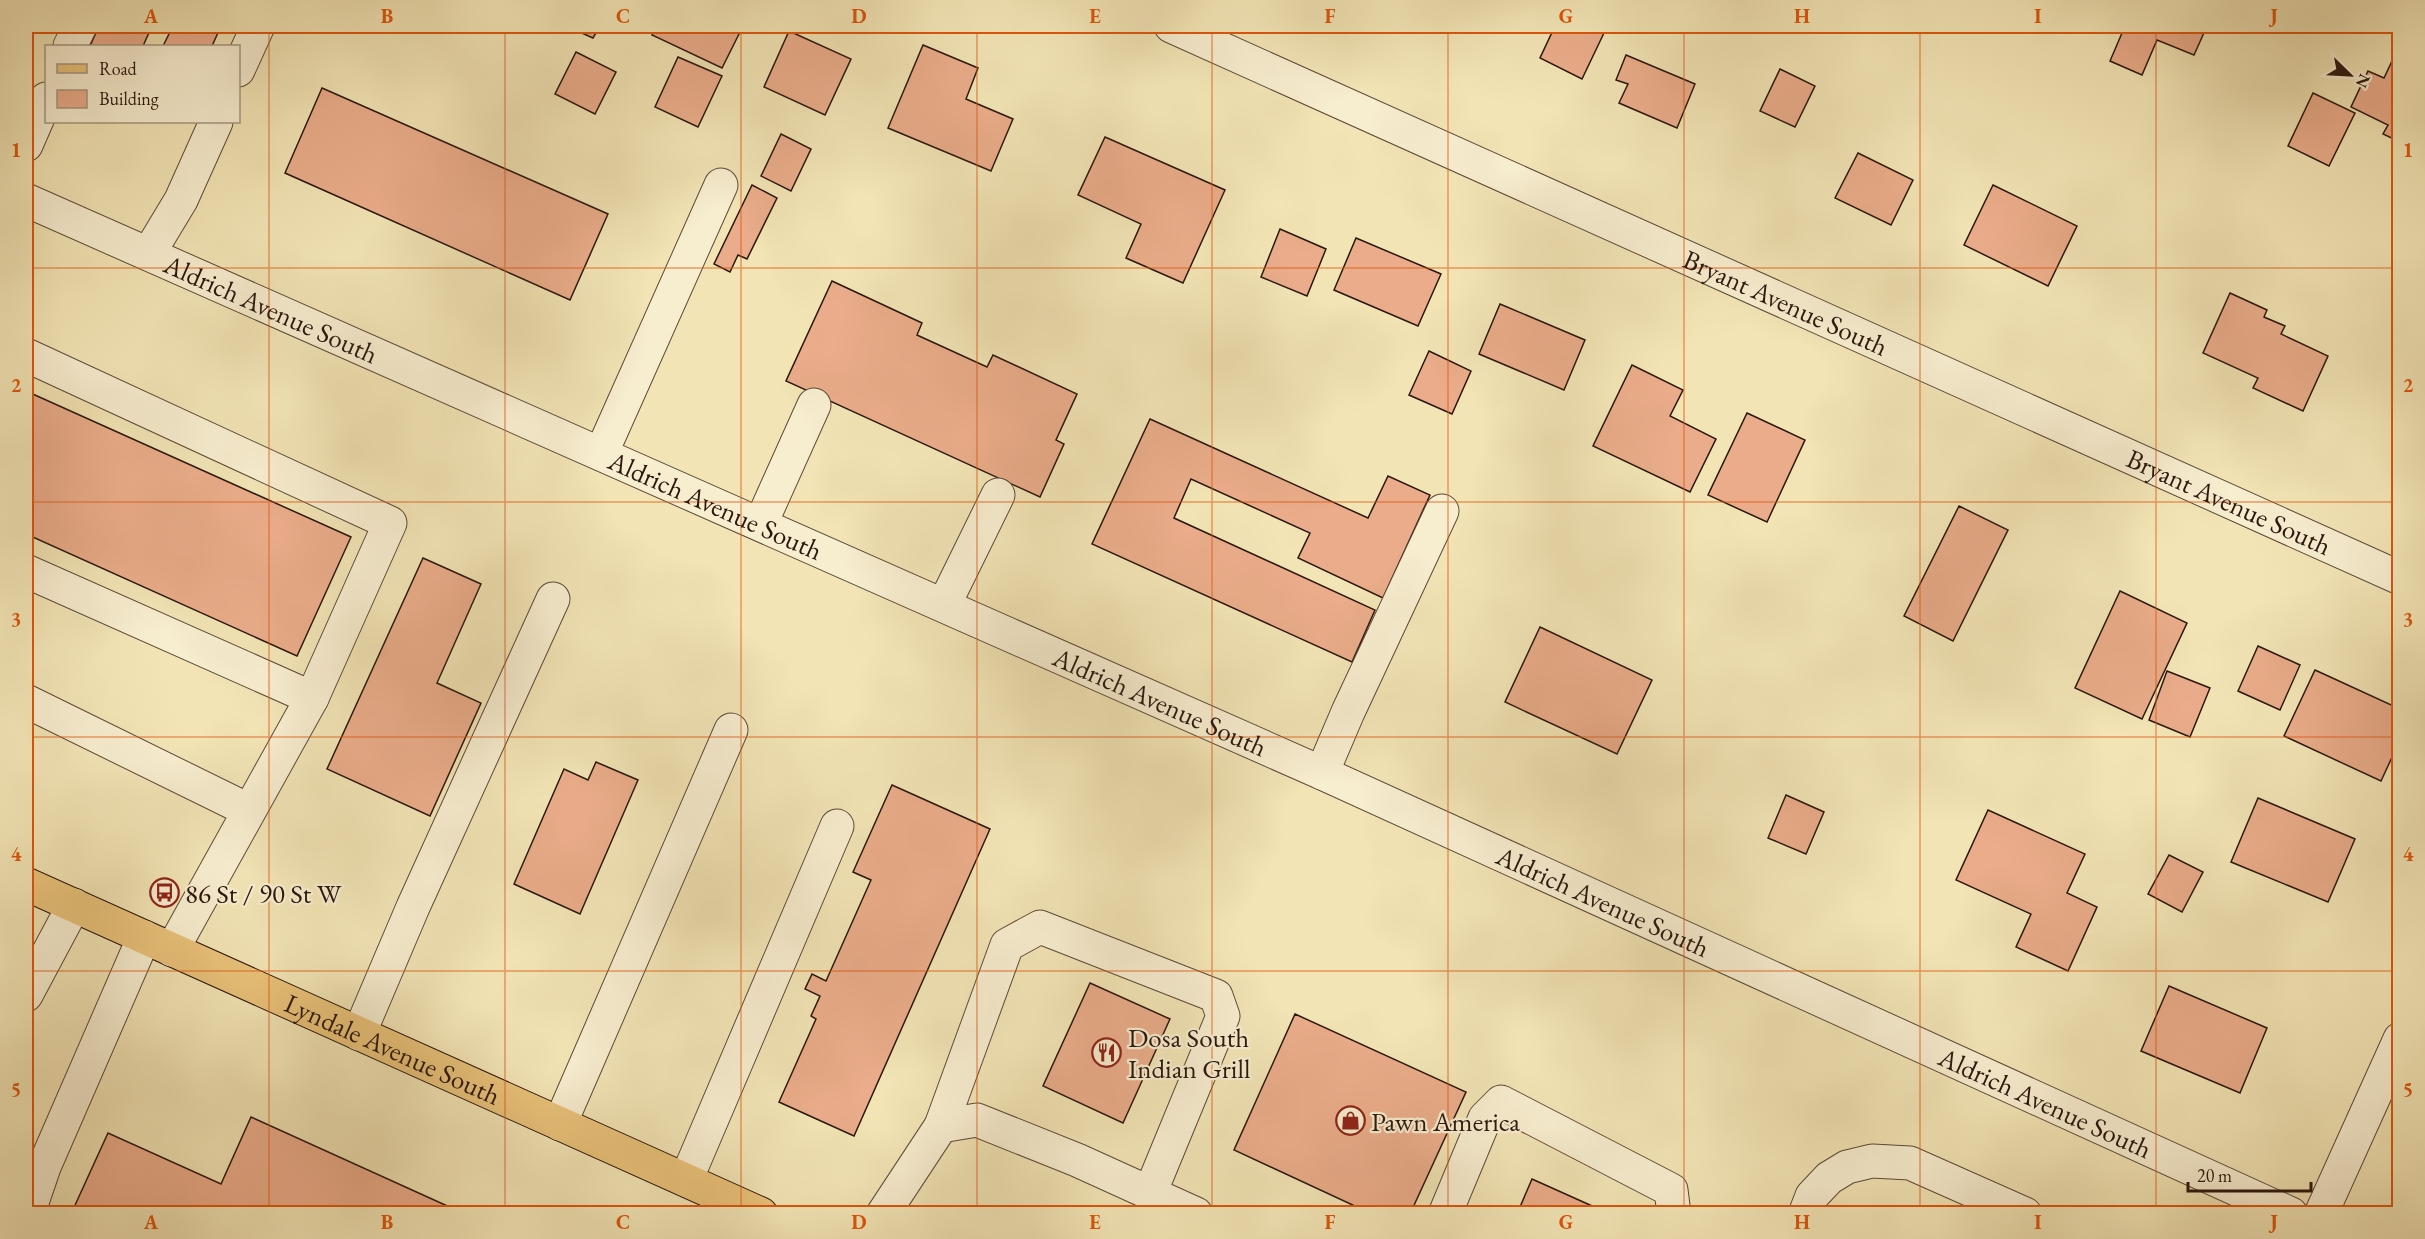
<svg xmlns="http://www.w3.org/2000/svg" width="2425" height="1239" viewBox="0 0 2425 1239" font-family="'EB Garamond',serif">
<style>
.building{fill:#eaac8a;stroke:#2a170e;stroke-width:1.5}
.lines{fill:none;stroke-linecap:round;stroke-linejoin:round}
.minor-casing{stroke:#5c4a38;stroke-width:35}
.major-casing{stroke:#2a170e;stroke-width:35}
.minor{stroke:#f7edcf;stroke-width:33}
.major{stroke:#e9c27a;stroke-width:33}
.grid{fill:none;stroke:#de560c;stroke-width:1.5;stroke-opacity:0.55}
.labels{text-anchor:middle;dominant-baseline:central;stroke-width:4.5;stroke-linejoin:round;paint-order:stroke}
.street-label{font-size:27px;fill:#2a170e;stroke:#f7edcf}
.poi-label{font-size:27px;fill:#2a170e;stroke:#f7edcf;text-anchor:start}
.neatline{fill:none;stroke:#de560c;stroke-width:2}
.grid-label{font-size:20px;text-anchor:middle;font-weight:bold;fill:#de560c}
</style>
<rect width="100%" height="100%" fill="#f2e4b5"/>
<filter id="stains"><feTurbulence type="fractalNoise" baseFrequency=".00333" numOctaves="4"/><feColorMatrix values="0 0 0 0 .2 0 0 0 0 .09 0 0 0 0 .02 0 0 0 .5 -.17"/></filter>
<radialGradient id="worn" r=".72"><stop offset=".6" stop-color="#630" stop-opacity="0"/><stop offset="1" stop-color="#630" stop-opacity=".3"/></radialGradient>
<g class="building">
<polygon points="99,26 152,26 143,46 90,46"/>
<polygon points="173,26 221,26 212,46 163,46"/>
<polygon points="566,26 600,26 593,38"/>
<polygon points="657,26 743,26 722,68 652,35"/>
<polygon points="1555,26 1588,26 1604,33 1582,79 1540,58"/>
<polygon points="2125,26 2207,26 2194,55 2157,40 2142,75 2110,61"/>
<polygon points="789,31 851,59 825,115 764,87"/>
<polygon points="923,45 978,68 966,99 1013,119 991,171 888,128"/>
<polygon points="576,52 616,72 595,114 555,94"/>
<polygon points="1626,55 1695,84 1677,128 1619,103 1628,84 1616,80"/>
<polygon points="678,57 722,76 698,127 655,107"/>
<polygon points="2392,61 2400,64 2400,142 2383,134 2388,125 2351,107 2368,71 2384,78"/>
<polygon points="1780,69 1815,86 1795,127 1760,111"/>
<polygon points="322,88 608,214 570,300 285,173"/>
<polygon points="2313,93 2355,113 2329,166 2288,146"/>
<polygon points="781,134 811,149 791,191 761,176"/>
<polygon points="1105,137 1225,190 1183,283 1126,258 1141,224 1078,195"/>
<polygon points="1858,153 1913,180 1891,225 1835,198"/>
<polygon points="752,185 777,198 747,259 738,255 730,272 714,264"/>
<polygon points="1993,185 2077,226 2048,286 1964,245"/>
<polygon points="1280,229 1326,249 1307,296 1261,277"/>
<polygon points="1356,238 1441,274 1418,326 1334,290"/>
<polygon points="832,281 922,323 917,335 987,367 993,355 1077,394 1056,440 1064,444 1040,497 786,381"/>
<polygon points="2230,293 2267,310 2264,317 2285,326 2281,334 2328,356 2303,411 2253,388 2258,378 2203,353"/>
<polygon points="1500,304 1585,340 1564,390 1479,354"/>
<polygon points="1429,351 1471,371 1452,414 1409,395"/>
<polygon points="1632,365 1683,390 1670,416 1716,439 1690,492 1593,446"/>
<polygon points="26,391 351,537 297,656 26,534"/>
<polygon points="1747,413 1805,440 1767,522 1708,495"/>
<polygon points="1150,419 1368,518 1388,476 1430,495 1383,598 1298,558 1310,533 1191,479 1174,518 1375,610 1352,662 1092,544"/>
<polygon points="1959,506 2008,530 1953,641 1904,616"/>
<polygon points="423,558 481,584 437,683 481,703 430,816 327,769"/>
<polygon points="2120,591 2187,623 2142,719 2075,688"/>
<polygon points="1540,627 1652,680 1617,754 1505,702"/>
<polygon points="2258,646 2300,665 2280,710 2238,691"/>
<polygon points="2315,670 2400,709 2400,740 2381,781 2284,736"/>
<polygon points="2167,671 2210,688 2190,737 2149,720"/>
<polygon points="596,762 638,780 580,914 514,884 564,769 588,780"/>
<polygon points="892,785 990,829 854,1136 779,1102 816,1019 811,1016 820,996 805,989 812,974 826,981 871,880 853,872"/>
<polygon points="1786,795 1824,812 1806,854 1768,838"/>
<polygon points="2258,798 2355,839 2328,902 2231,862"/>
<polygon points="1988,810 2085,854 2067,893 2097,907 2068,971 2016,947 2031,914 1956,880"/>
<polygon points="2169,855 2203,872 2182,912 2148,894"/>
<polygon points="1090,983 1170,1019 1123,1123 1043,1086"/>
<polygon points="2169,986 2267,1028 2240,1093 2141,1051"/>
<polygon points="1295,1014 1466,1092 1410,1214 1372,1214 1234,1150"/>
<polygon points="251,1117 465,1214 71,1214 108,1133 221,1184"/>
<polygon points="1532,1179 1610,1214 1517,1214"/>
</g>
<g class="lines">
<defs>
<g id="minor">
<path id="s1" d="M1171 26 2400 578"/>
<polyline points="70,46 80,26"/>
<polyline points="238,70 258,26"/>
<polyline points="26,145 46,99"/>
<path id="s2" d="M26 200 1322 773 2291 1214"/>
<polyline points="149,253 181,200 216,122"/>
<polyline points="26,355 390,523 312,698 172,950"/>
<polyline points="601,454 721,185"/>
<polyline points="761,523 814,405"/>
<polyline points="26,571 312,698"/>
<polyline points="944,605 998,495"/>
<polyline points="26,701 248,810"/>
<polyline points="1322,773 1348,712 1442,511"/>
<polyline points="26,995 74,905"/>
<polyline points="359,1034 413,907 553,599"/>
<polyline points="560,1124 731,730"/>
<polyline points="941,1126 1007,945 1040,927 1216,996 1223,1016 1150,1193"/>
<polyline points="686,1180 837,826"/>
<polyline points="28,1214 44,1167 144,937"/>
<polyline points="883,1214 941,1126 977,1120 1077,1160 1196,1214"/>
<polyline points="1445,1214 1485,1118 1501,1102 1671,1190 1674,1214"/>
<polyline points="1805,1214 1812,1196 1829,1178 1847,1167 1872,1161 1910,1163 2025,1214"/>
<polyline points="2321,1214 2400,1039"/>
</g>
<g id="major">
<path id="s3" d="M26 884 761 1214"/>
</g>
</defs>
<use href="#minor" class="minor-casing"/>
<use href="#major" class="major-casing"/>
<use href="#minor" class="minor"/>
<use href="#major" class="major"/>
</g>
<path class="grid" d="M269 26V1214M505 26V1214M741 26V1214M977 26V1214M1212 26V1214M1448 26V1214M1684 26V1214M1920 26V1214M2156 26V1214M26 268H2400M26 502H2400M26 737H2400M26 971H2400"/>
<defs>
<symbol id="bus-ring" viewBox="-11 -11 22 22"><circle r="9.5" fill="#f7edcf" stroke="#8f2418" stroke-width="1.5"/><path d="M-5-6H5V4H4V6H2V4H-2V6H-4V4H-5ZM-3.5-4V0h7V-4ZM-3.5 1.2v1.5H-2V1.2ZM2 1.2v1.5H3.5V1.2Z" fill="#8f2418"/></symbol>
<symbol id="restaurant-ring" viewBox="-11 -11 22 22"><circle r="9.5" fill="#f7edcf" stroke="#8f2418" stroke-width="1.5"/><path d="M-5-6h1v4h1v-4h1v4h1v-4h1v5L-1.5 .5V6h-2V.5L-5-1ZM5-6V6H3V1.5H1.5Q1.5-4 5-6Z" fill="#8f2418"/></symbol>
<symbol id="shop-ring" viewBox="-11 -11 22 22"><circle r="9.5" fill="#f7edcf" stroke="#8f2418" stroke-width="1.5"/><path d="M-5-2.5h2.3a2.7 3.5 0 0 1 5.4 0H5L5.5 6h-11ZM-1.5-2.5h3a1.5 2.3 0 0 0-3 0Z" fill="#8f2418"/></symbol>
</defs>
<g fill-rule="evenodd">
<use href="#bus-ring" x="148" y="876" width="33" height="33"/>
<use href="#restaurant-ring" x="1090" y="1036" width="33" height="33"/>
<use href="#shop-ring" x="1334" y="1104" width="33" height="33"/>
</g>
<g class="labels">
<g class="street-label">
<text stroke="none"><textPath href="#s1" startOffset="674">Bryant Avenue South</textPath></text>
<text stroke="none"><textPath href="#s2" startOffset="268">Aldrich Avenue South</textPath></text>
<text stroke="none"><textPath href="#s1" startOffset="1160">Bryant Avenue South</textPath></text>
<text stroke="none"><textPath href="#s2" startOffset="754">Aldrich Avenue South</textPath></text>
<text stroke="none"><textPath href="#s2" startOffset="1240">Aldrich Avenue South</textPath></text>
<text stroke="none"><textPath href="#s2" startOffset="1726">Aldrich Avenue South</textPath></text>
<text stroke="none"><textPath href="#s3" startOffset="402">Lyndale Avenue South</textPath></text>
<text stroke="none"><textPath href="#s2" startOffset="2212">Aldrich Avenue South</textPath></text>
</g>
<g class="poi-label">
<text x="185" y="893">86 St / 90 St W</text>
<text x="1128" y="1037">Dosa South<tspan x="1128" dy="31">Indian Grill</tspan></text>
<text x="1371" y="1121">Pawn America</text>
</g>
</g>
<rect width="2425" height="1239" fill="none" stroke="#f2e4b5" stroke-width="66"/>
<rect x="45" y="45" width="195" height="78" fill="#f7edcf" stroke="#a59782" stroke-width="1.5"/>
<rect x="57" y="64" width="30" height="9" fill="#e9c27a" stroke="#a59782" stroke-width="1.5"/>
<text x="99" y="75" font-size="18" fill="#2a170e">Road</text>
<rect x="57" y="90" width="30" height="18" fill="#eaac8a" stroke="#a59782" stroke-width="1.5"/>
<text x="99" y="105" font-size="18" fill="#2a170e">Building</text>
<g transform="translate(2350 75) rotate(114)" stroke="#f7edcf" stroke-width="4.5" paint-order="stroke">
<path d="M0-4.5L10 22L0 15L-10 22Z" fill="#2a170e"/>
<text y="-9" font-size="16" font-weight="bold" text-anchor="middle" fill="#2a170e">N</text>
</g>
<path d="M2188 1182v9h123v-9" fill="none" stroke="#2a170e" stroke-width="3"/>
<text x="2197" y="1182" font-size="18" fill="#2a170e" stroke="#f7edcf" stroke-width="4.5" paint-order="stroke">20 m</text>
<rect x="33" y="33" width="2359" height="1173" class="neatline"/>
<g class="grid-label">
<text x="151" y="23">A</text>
<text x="387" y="23">B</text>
<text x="623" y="23">C</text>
<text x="859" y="23">D</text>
<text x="1095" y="23">E</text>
<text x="1330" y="23">F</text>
<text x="1566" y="23">G</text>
<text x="1802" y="23">H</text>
<text x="2038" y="23">I</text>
<text x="2274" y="23">J</text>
<text x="16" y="157">1</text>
<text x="2408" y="157">1</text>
<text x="16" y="392">2</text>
<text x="2408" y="392">2</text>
<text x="16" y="626">3</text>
<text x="2408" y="626">3</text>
<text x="16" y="861">4</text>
<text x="2408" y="861">4</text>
<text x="16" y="1096">5</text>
<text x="2408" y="1096">5</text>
<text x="151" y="1229">A</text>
<text x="387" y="1229">B</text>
<text x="623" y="1229">C</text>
<text x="859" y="1229">D</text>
<text x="1095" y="1229">E</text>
<text x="1330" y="1229">F</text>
<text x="1566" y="1229">G</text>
<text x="1802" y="1229">H</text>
<text x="2038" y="1229">I</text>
<text x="2274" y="1229">J</text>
</g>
<rect width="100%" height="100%" filter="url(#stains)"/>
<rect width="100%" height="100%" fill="url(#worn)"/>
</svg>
